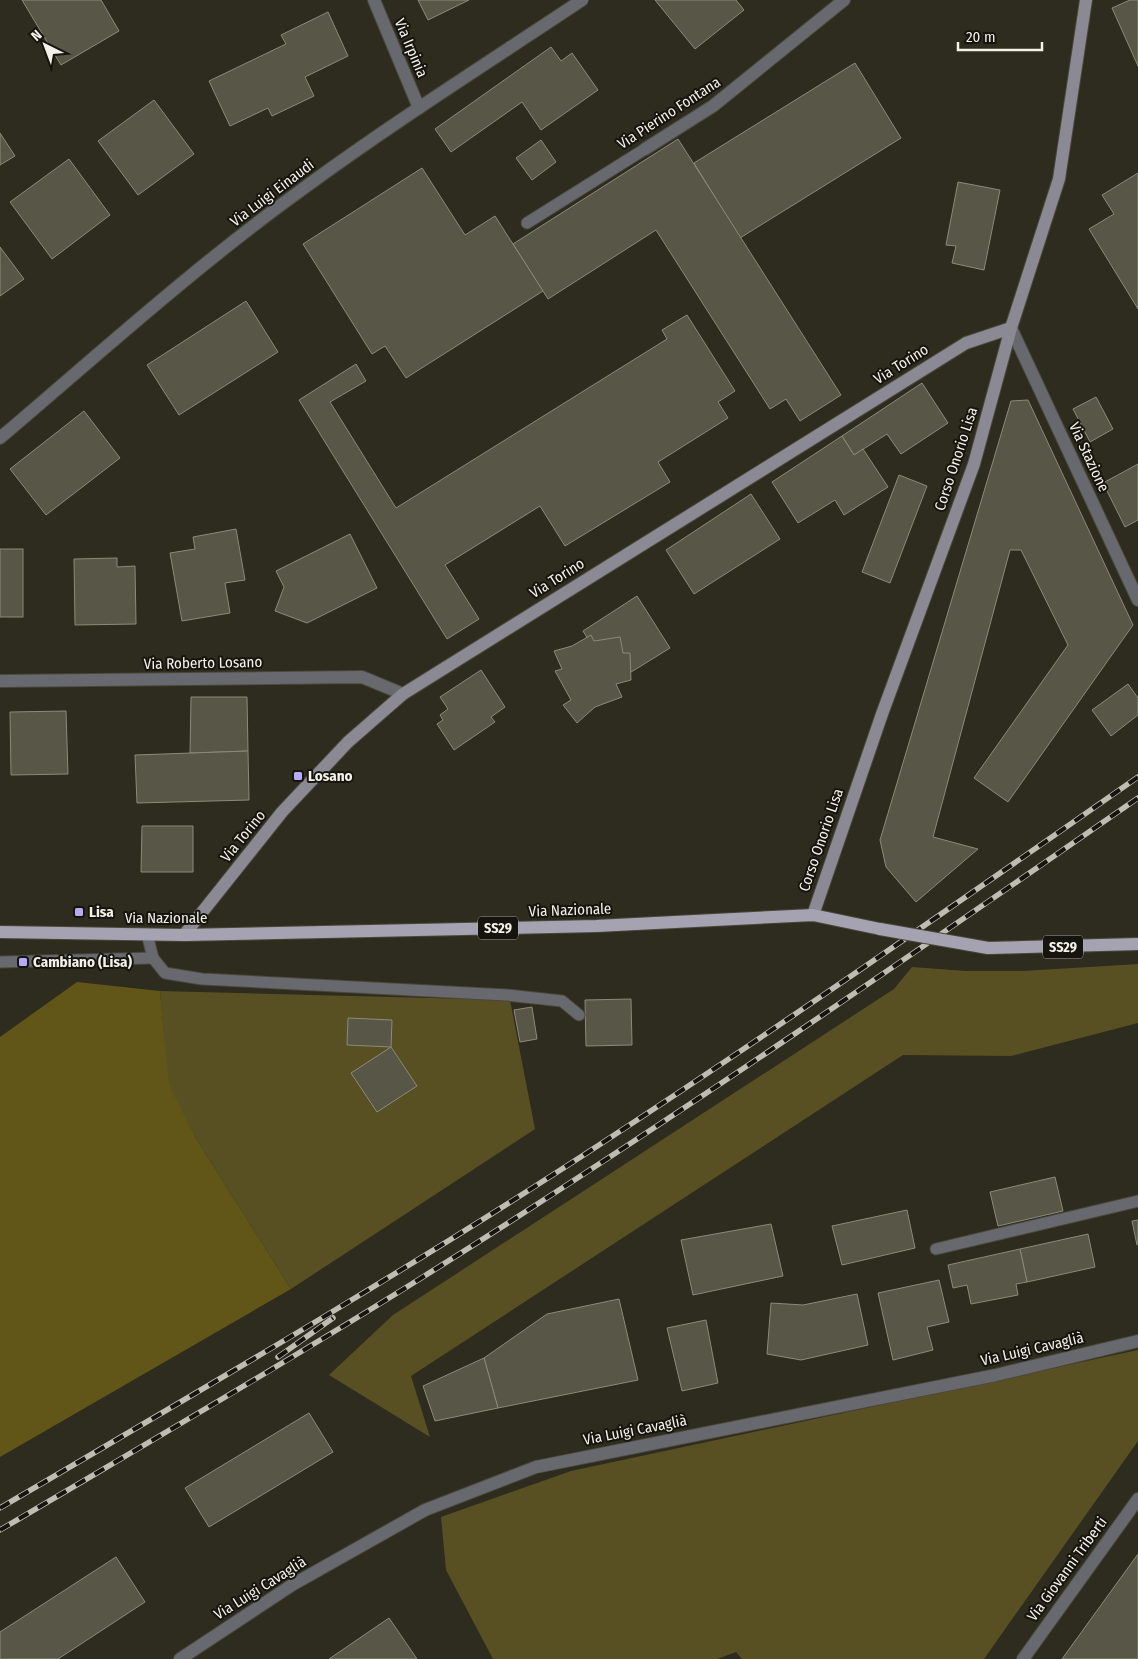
<svg xmlns="http://www.w3.org/2000/svg" width="1138" height="1659" viewBox="0 0 1138 1659" font-family="'Fira Sans Condensed',sans-serif">
<style>
.green{fill:#585023}
.forest{fill:#615617}
.building{fill:#585647;stroke:#8c8a79}
.lines{fill:none;stroke-linecap:round;stroke-linejoin:round}
.lane-casing{stroke:#4a483a;stroke-width:13}
.street-casing{stroke:#4a483a;stroke-width:14}
.secondary-casing{stroke:#4a483a;stroke-width:14}
.primary-casing{stroke:#4a483a;stroke-width:14}
.lane{stroke:#68686f;stroke-width:11}
.street{stroke:#68686f;stroke-width:12}
.secondary{stroke:#8b8994;stroke-width:12}
.primary{stroke:#a5a3b2;stroke-width:12}
.rail-casing{stroke:#bfbdb3;stroke-width:5.5}
.rail{stroke:#15140e;stroke-width:4;stroke-dasharray:11;stroke-linecap:butt}
.primary-bridge-casing{stroke:#4a483a;stroke-width:14;stroke-linecap:butt}
.primary-bridge{stroke:#a5a3b2;stroke-width:12}
.poi-dot{fill:#b7abf7;stroke:#15140e;stroke-width:2}
.labels{text-anchor:middle;dominant-baseline:central;stroke-width:4;stroke-linejoin:round;paint-order:stroke}
.shield{fill:#15140e;stroke:#b0afa7;stroke-width:1}
.shield-label{font-size:14px;font-weight:bold;fill:#f3f1e8}
.street-label{font-size:15px;fill:#f3f1e8;stroke:#15140e}
.poi-label{font-size:15px;font-weight:bold;fill:#f3f1e8;stroke:#15140e;text-anchor:start}
</style>
<rect width="100%" height="100%" fill="#2e2c1e"/>
<g class="green">
<polygon points="1138,964 1138,1023 1011,1056 903,1055 411,1376 430,1437 329,1375 393,1315 894,989 912,967 966,971 1023,971"/>
<polygon points="160,991 510,1000 535,1129 291,1289 197,1140 168,1085"/>
<polygon points="1138,1350 1138,1441 984,1659 742,1659 736,1652 717,1659 493,1659 446,1570 441,1517 571,1471"/>
</g>
<polygon class="forest" points="77,982 160,991 169,1085 197,1140 291,1289 0,1457 0,1037"/>
<g class="building">
<polygon points="22,0 101,0 119,31 61,65"/>
<polygon points="418,0 469,0 428,20"/>
<polygon points="655,0 736,0 744,10 695,49"/>
<polygon points="1130,0 1138,0 1138,66 1112,8"/>
<polygon points="328,12 348,56 305,77 314,96 272,116 268,108 230,126 209,81 286,44 281,35"/>
<polygon points="551,47 561,61 572,53 598,90 541,130 522,102 451,152 435,129"/>
<polygon points="855,63 901,138 740,238 694,163"/>
<polygon points="154,100 194,154 138,195 98,141"/>
<polygon points="0,133 15,156 0,165"/>
<polygon points="678,139 841,395 800,421 786,399 770,409 656,230 548,299 513,244"/>
<polygon points="541,140 556,162 532,180 516,158"/>
<polygon points="69,159 110,215 52,259 10,202"/>
<polygon points="422,168 465,235 495,216 543,291 406,378 385,346 372,354 303,244"/>
<polygon points="1138,173 1138,309 1089,229 1114,214 1102,195"/>
<polygon points="958,182 1000,190 984,270 952,263 956,246 946,245"/>
<polygon points="0,247 24,279 0,296"/>
<polygon points="246,301 278,352 179,415 147,365"/>
<polygon points="687,315 735,391 718,402 728,418 658,462 670,482 565,546 540,506 445,565 479,619 447,639 299,400 356,364 366,381 330,402 396,508 667,339 662,330"/>
<polygon points="922,383 948,423 901,454 887,434 854,455 842,436"/>
<polygon points="1096,397 1113,429 1090,442 1073,409"/>
<polygon points="1028,400 1133,625 1008,802 974,778 1068,645 1021,550 1010,550 933,837 978,849 916,902 886,867 880,840 1011,401"/>
<polygon points="84,411 120,458 46,515 10,469"/>
<polygon points="842,436 854,455 863,449 888,487 844,515 835,500 798,523 772,482"/>
<polygon points="1138,464 1138,520 1125,527 1103,483"/>
<polygon points="899,475 927,486 890,583 862,572"/>
<polygon points="751,494 780,539 694,594 666,550"/>
<polygon points="236,529 245,580 225,583 230,613 182,621 170,553 195,549 193,537"/>
<polygon points="350,534 377,588 307,623 275,611 284,587 276,571"/>
<rect x="0" y="549" width="23" height="68"/>
<polygon points="117,558 117,567 135,566 136,624 75,625 74,559"/>
<polygon points="637,596 670,648 615,682 583,631"/>
<polygon points="591,635 594,641 620,637 623,653 630,653 631,680 616,684 622,697 595,707 577,723 563,705 571,700 555,671 562,669 554,651 572,646"/>
<polygon points="481,670 505,707 491,717 495,722 454,750 437,724 443,720 440,715 448,709 440,697"/>
<polygon points="1128,684 1138,698 1138,715 1111,736 1092,710"/>
<polygon points="191,697 247,697 248,751 190,753"/>
<polygon points="66,711 68,774 11,775 10,712"/>
<polygon points="248,751 249,800 137,803 135,755"/>
<polygon points="142,826 193,826 193,872 141,872"/>
<polygon points="631,999 632,1045 586,1046 585,1000"/>
<polygon points="532,1007 537,1039 520,1042 514,1010"/>
<polygon points="348,1018 392,1020 391,1047 347,1045"/>
<polygon points="391,1047 417,1086 377,1112 351,1073"/>
<polygon points="1055,1177 1063,1211 998,1226 990,1192"/>
<polygon points="907,1210 915,1248 842,1265 832,1226"/>
<polygon points="1138,1220 1138,1245 1137,1245 1132,1221"/>
<polygon points="771,1224 783,1276 693,1295 681,1240"/>
<polygon points="1088,1234 1095,1267 1027,1282 1020,1249"/>
<polygon points="1020,1249 1027,1282 1016,1284 1018,1295 971,1304 967,1285 953,1288 948,1265"/>
<polygon points="939,1280 949,1322 927,1327 933,1350 893,1360 878,1293"/>
<polygon points="857,1294 868,1345 801,1360 767,1354 771,1303 803,1305"/>
<polygon points="619,1299 638,1380 498,1408 484,1358 547,1314"/>
<polygon points="706,1320 718,1383 682,1391 667,1328"/>
<polygon points="484,1358 498,1408 435,1421 423,1386"/>
<polygon points="309,1413 333,1452 209,1527 185,1488"/>
<polygon points="1138,1554 1138,1659 1062,1659"/>
<polygon points="116,1557 145,1602 58,1659 0,1659 0,1632"/>
<polygon points="389,1618 417,1659 329,1659"/>
</g>
<g class="lines">
<defs>
<g id="lane">
<polyline points="527,223 645,149"/>
<polyline points="147,934 153,958 165,973 202,979 507,995 562,1001 579,1015"/>
<polyline points="0,962 153,958"/>
<polyline points="936,1249 1138,1201"/>
</g>
<g id="street">
<polyline points="374,0 419,108"/>
<polyline points="645,149 713,106 844,0"/>
<polyline points="1011,328 1138,600"/>
<path d="M0 438C100 353 197 265 304 188 394 122 489 62 582 0"/>
<polyline points="0,681 362,677 403,694"/>
<polyline points="180,1659 292,1585 425,1510 536,1467 996,1375 1138,1341"/>
<polyline points="1023,1659 1138,1499"/>
</g>
<g id="secondary">
<polyline points="813,915 882,714 974,464 1011,328 1059,179 1086,0"/>
<polyline points="184,935 282,812 348,742 403,694 966,343 1011,328"/>
</g>
<g id="primary">
<polyline points="0,932 184,935 596,926 813,915 880,929"/>
<polyline points="988,948 1138,944"/>
</g>
</defs>
<use href="#lane" class="lane-casing"/>
<use href="#street" class="street-casing"/>
<use href="#secondary" class="secondary-casing"/>
<use href="#primary" class="primary-casing"/>
<use href="#lane" class="lane"/>
<use href="#street" class="street"/>
<use href="#secondary" class="secondary"/>
<use href="#primary" class="primary"/>
<defs>
<g id="rail">
<polyline points="278,1357 333,1318"/>
<path d="M0 1508C201 1390 403 1273 599 1145 781 1026 959 902 1138 777"/>
<path d="M0 1530C142 1446 286 1363 426 1275 668 1123 903 961 1138 798"/>
</g>
</defs>
<use href="#rail" class="rail-casing"/>
<use href="#rail" class="rail"/>
<defs>
<polyline id="primary-bridge" points="880,929 988,948"/>
</defs>
<use href="#primary-bridge" class="primary-bridge-casing"/>
<use href="#primary-bridge" class="primary-bridge"/>
</g>
<g class="poi-dot">
<rect x="293" y="771" width="10" height="10" rx="2.5"/>
<rect x="74" y="907" width="10" height="10" rx="2.5"/>
<rect x="18" y="957" width="10" height="10" rx="2.5"/>
</g>
<g class="labels">
<g class="shield">
<rect x="478" y="916.5" width="40" height="23" rx="4"/>
<rect x="1043" y="935.5" width="40" height="23" rx="4"/>
</g>
<g class="shield-label">
<text x="498" y="928">SS29</text>
<text x="1063" y="947">SS29</text>
</g>
<g class="street-label">
<text transform="translate(411 48) rotate(67)">Via Irpinia</text>
<text transform="translate(669 113) rotate(-33)">Via Pierino Fontana</text>
<text transform="translate(272 193) rotate(-37)">Via Luigi Einaudi</text>
<text transform="translate(901 364) rotate(-32)">Via Torino</text>
<text transform="translate(1089 457) rotate(65)">Via Stazione</text>
<text transform="translate(956 459) rotate(-72)">Corso Onorio Lisa</text>
<text transform="translate(557 578) rotate(-32)">Via Torino</text>
<text transform="translate(203 663) rotate(-1)">Via Roberto Losano</text>
<text transform="translate(243 836) rotate(-51)">Via Torino</text>
<text transform="translate(821 840) rotate(-71)">Corso Onorio Lisa</text>
<text transform="translate(570 910) rotate(-2)">Via Nazionale</text>
<text x="166" y="918">Via Nazionale</text>
<text transform="translate(1032 1349) rotate(-13)">Via Luigi Cavaglià</text>
<text transform="translate(635 1430) rotate(-11)">Via Luigi Cavaglià</text>
<text transform="translate(1067 1569) rotate(-54)">Via Giovanni Triberti</text>
<text transform="translate(260 1588) rotate(-32)">Via Luigi Cavaglià</text>
</g>
<g class="poi-label">
<text x="308" y="776">Losano</text>
<text x="89" y="912">Lisa</text>
<text x="33" y="962">Cambiano (Lisa)</text>
</g>
</g>
<g transform="translate(45 45) rotate(318)" stroke="#15140e" stroke-width="4" paint-order="stroke">
<path d="M0-4L9 19L0 12L-9 19Z" fill="#f3f1e8"/>
<text y="-8" font-size="14" font-weight="bold" text-anchor="middle" fill="#f3f1e8">N</text>
</g>
<path d="M958 42v8h84v-8" fill="none" stroke="#f3f1e8" stroke-width="2.5"/>
<text x="966" y="42" font-size="15" fill="#f3f1e8" stroke="#15140e" stroke-width="4" paint-order="stroke">20 m</text>
</svg>
